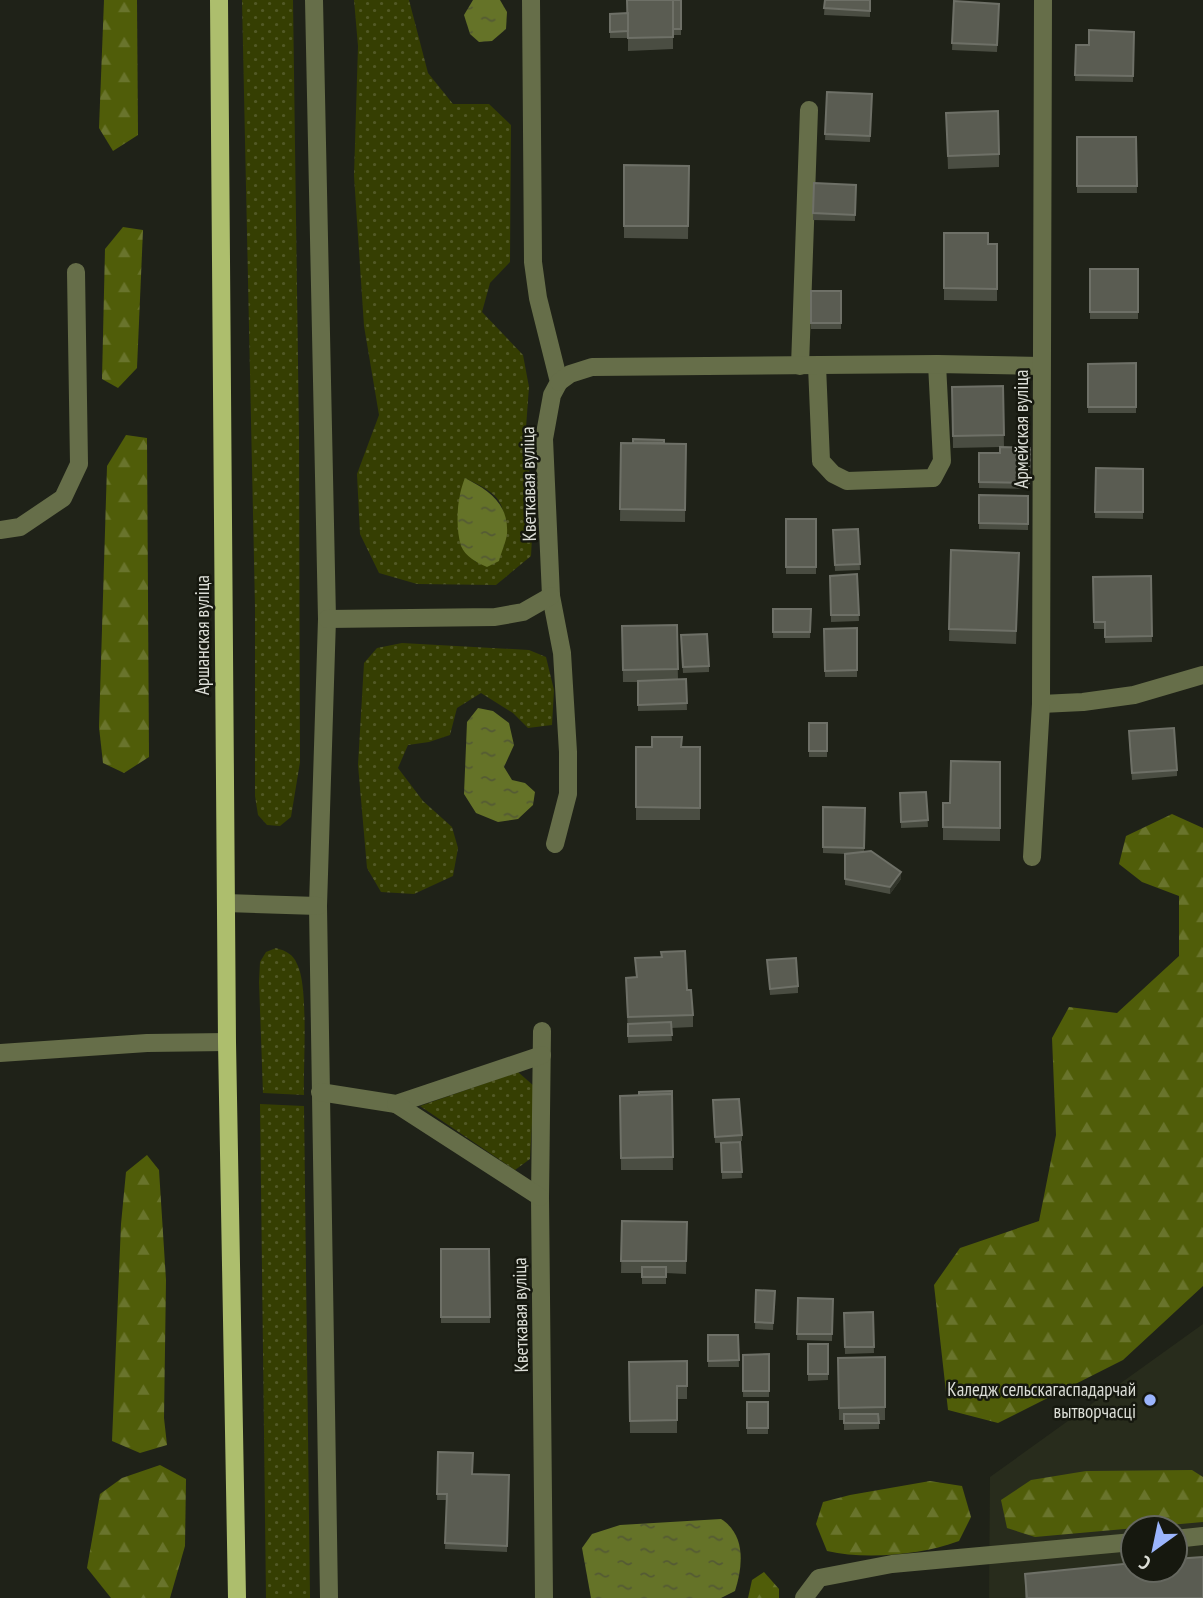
<svg xmlns="http://www.w3.org/2000/svg" width="1203" height="1598" viewBox="0 0 1203 1598" font-family="'PT Sans Narrow',sans-serif">
<style>
.built{fill:#282c1c;fill-rule:evenodd}
.grass{fill:url(#grass-dots);fill-rule:evenodd}
.forest{fill:url(#forest-firs)}
.water{fill:url(#water-ripples)}
.lines{fill:none;stroke-linecap:round;stroke-linejoin:round}
.minor{stroke:#666e49;stroke-width:18}
.major{stroke:#adbe6d;stroke-width:18}
.wall{fill:#4a4d42}
.shaded-wall{fill:#32352b}
.building{fill:#5a5c52;stroke:#6e7067;stroke-width:2}
.poi-dot{fill:#9bb5fd;stroke:#16180f;stroke-width:2.5}
.labels{text-anchor:middle;dominant-baseline:central;stroke-width:5;stroke-linejoin:round;paint-order:stroke}
.street-label{font-size:19px;fill:#dbddd6;stroke:#16180f}
.poi-label{font-size:19px;fill:#dbddd6;stroke:#16180f;text-anchor:end}
</style>
<defs>
<pattern id="grass-dots" width="8" height="8" patternUnits="userSpaceOnUse" patternTransform="scale(1.75)"><rect width="8" height="8" fill="#353e02"/><path d="M2 2h.1M6 6h.1" fill="none" stroke="#525926" stroke-width="1.8" stroke-linecap="round"/></pattern>
<pattern id="forest-firs" width="22" height="20" patternUnits="userSpaceOnUse" patternTransform="scale(1.75)"><rect width="22" height="20" fill="#505d09"/><path d="M5 1l3.5 6h-7zM16 11l3.5 6h-7z" fill="#69742c"/></pattern>
<pattern id="water-ripples" width="26" height="14" patternUnits="userSpaceOnUse" patternTransform="scale(1.75)"><rect width="26" height="14" fill="#657328"/><path d="M2 4q2-2 4 0t4 0M15 11q2-2 4 0t4 0" fill="none" stroke="#545a34"/></pattern>
</defs>
<rect width="100%" height="100%" fill="#1f2218"/>
<path class="built" d="M1203 1324V1598H989L990 1477ZM1133 1528H1175V1570H1133Z"/>
<g class="grass">
<polygon points="242,0 293,0 299,435 300,762 291,817 280,826 267,825 258,815 255,796 255,607"/>
<path d="M354 0H409L428 73 453 104H489L511 125 510 262 490 283 482 312 523 355 529 387 525 441 534 502 531 556 496 585 417 584 379 573 360 534 357 474 379 415 364 326 354 176 358 46ZM465 478C475 483 486 488 494 495 507 507 508 533 502 548L476 562 462 548 458 513Z"/>
<polygon points="402,643 529,650 546,657 554,690 552,725 528,728 513,713 481,693 457,708 450,735 429,742 408,745 398,768 423,801 452,827 458,848 453,876 414,894 381,892 367,868 358,765 364,663 377,648"/>
<path d="M276 948C286 951 293 954 297 964 309 986 303 1066 304 1095L263 1093 259 982 260 962 266 952Z"/>
<polygon points="518,1072 534,1086 530,1159 515,1170 420,1106"/>
<polygon points="260,1104 304,1106 310,1598 266,1598"/>
</g>
<g class="forest">
<polygon points="104,0 137,0 138,135 113,151 99,128"/>
<polygon points="123,227 143,230 137,368 118,388 102,379 105,249"/>
<polygon points="126,435 147,438 149,757 124,773 103,763 99,727 107,466"/>
<polygon points="1172,814 1203,828 1203,1286 1123,1360 998,1423 948,1410 934,1285 960,1248 1039,1221 1056,1135 1052,1038 1069,1007 1117,1013 1179,956 1179,896 1142,882 1119,864 1126,836"/>
<polygon points="147,1155 159,1170 166,1280 164,1418 167,1445 140,1453 112,1441 121,1224 126,1172"/>
<polygon points="160,1465 186,1479 185,1546 170,1598 111,1598 87,1568 100,1494 122,1478"/>
<polygon points="1192,1470 1203,1477 1203,1522 1035,1537 1007,1528 1001,1500 1031,1480 1086,1471"/>
<path d="M930 1481 962 1486 971 1517 959 1541C921 1555 866 1560 827 1551L816 1524 823 1502 850 1495Z"/>
<polygon points="764,1572 779,1589 779,1598 748,1598 752,1580"/>
</g>
<g class="water">
<polygon points="473,0 500,0 507,12 506,29 492,41 479,42 470,34 464,15"/>
<path d="M465 478C488 490 509 503 507 534 506 542 501 553 499 561L487 567C477 563 465 556 461 546 455 526 457 497 465 478Z"/>
<polygon points="478,708 493,711 509,723 514,745 504,767 512,780 525,783 535,792 533,805 518,819 498,822 476,813 464,794 467,722"/>
<path d="M721 1519C746 1535 743 1566 735 1591L721 1598H591L582 1548 592 1534 620 1525Z"/>
</g>
<g class="lines">
<g class="minor">
<polyline points="314,0 327,619 318,906 329,1598"/>
<polyline points="531,0 533,262 538,298 559,382 552,395 544,439 551,596 562,653 568,752 568,794 555,844"/>
<polyline points="800,366 809,110"/>
<polyline points="817,366 821,461 833,474 847,481 933,478 942,461 937,364"/>
<polyline points="559,382 570,374 592,367 937,364 1041,366"/>
<polyline points="0,530 20,527 63,498 79,464 76,272"/>
<polyline points="327,619 495,617 523,612 551,596"/>
<polyline points="1041,704 1083,702 1134,695 1203,675"/>
<polyline points="1032,857 1041,704 1043,0"/>
<polyline points="226,903 318,906"/>
<polyline points="542,1031 540,1197 544,1598"/>
<polyline points="0,1053 147,1043 227,1042"/>
<polyline points="320,1092 396,1104 542,1055"/>
<polyline points="396,1104 540,1197"/>
<polyline points="1175,1539 1203,1536"/>
<polyline points="804,1598 819,1578 892,1564 1133,1542"/>
</g>
<polyline class="major" points="219,0 227,1042 237,1598"/>
</g>
<g class="wall">
<polygon points="681,0 681,35 673,35 673,49 628,51 628,38 610,38 610,14 627,13"/>
<polygon points="825,0 870,0 870,17 824,15"/>
<polygon points="954,1 999,4 997,52 952,50"/>
<polygon points="1134,32 1133,82 1075,81 1076,45 1089,45"/>
<polygon points="827,92 872,94 870,142 825,140"/>
<polygon points="946,113 999,154 999,167 948,169"/>
<polygon points="1077,137 1136,137 1137,193 1077,193"/>
<polygon points="624,165 689,166 688,239 624,238"/>
<polygon points="814,183 856,185 855,221 813,220"/>
<polygon points="944,233 988,244 997,244 997,301 944,300"/>
<rect x="1090" y="269" width="48" height="50"/>
<rect x="811" y="291" width="30" height="38"/>
<polygon points="1136,363 1136,413 1088,413 1088,364"/>
<polygon points="1003,386 1004,447 1030,448 1029,489 979,488 979,453 1000,453 1000,447 953,448 952,387"/>
<polygon points="621,443 686,444 685,522 620,521"/>
<polygon points="1096,468 1143,469 1143,519 1095,518"/>
<polygon points="979,495 1028,496 1028,530 979,529"/>
<rect x="786" y="519" width="30" height="55"/>
<polygon points="858,529 860,570 835,571 833,530"/>
<polygon points="951,550 1019,553 1016,644 949,641"/>
<polygon points="857,574 859,621 831,622 830,576"/>
<polygon points="1151,576 1152,642 1105,643 1105,629 1094,629 1093,577"/>
<polygon points="773,609 811,609 810,638 773,638"/>
<polygon points="677,625 678,680 686,679 687,710 638,711 638,682 623,682 622,626"/>
<polygon points="857,628 857,677 825,677 824,629"/>
<polygon points="681,635 709,666 709,672 683,673"/>
<rect x="809" y="723" width="18" height="34"/>
<polygon points="1129,737 1177,770 1177,776 1132,780"/>
<rect x="636" y="747" width="64" height="73"/>
<polygon points="1000,762 1000,841 943,840 943,803 950,803"/>
<polygon points="926,792 928,827 901,828 900,793"/>
<polygon points="823,807 865,808 864,852 901,879 890,894 845,885 845,854 846,854 823,853"/>
<polygon points="635,958 687,990 693,1015 693,1027 671,1028 672,1041 628,1043 626,978 636,977"/>
<polygon points="767,960 798,986 798,993 770,995"/>
<polygon points="672,1091 673,1170 621,1170 620,1096 639,1095"/>
<polygon points="713,1107 742,1135 742,1141 723,1143 740,1142 742,1178 722,1179 721,1143 715,1143"/>
<polygon points="622,1221 687,1222 686,1274 666,1273 666,1284 642,1284 642,1273 621,1273"/>
<polygon points="441,1249 489,1249 490,1323 441,1323"/>
<polygon points="756,1290 775,1291 773,1330 755,1329"/>
<polygon points="798,1298 833,1299 832,1341 797,1340"/>
<polygon points="873,1312 874,1353 845,1354 844,1313"/>
<polygon points="708,1335 738,1335 739,1367 708,1367"/>
<polygon points="808,1344 828,1344 828,1380 808,1381"/>
<polygon points="769,1354 769,1397 743,1397 743,1355"/>
<polygon points="885,1357 885,1420 879,1420 879,1429 844,1430 844,1420 839,1420 838,1358"/>
<polygon points="687,1361 687,1399 677,1399 677,1433 630,1433 629,1362"/>
<rect x="747" y="1402" width="21" height="32"/>
<polygon points="438,1452 472,1474 509,1475 507,1552 445,1549 447,1500 437,1500"/>
<polygon points="1025,1574 1203,1598 1025,1598"/>
</g>
<polygon class="shaded-wall" points="901,872 901,879 890,894 890,887"/>
<g class="building">
<polygon points="627,0 673,0 673,37 628,38"/>
<rect x="673" y="0" width="8" height="29"/>
<polygon points="825,0 870,0 870,11 824,8"/>
<polygon points="954,1 999,4 997,45 952,43"/>
<polygon points="628,13 628,31 610,32 610,14"/>
<polygon points="1089,30 1134,32 1133,76 1075,75 1076,45 1089,45"/>
<polygon points="827,92 872,94 870,136 825,134"/>
<polygon points="998,111 999,154 948,156 946,113"/>
<polygon points="1077,137 1136,137 1137,186 1077,186"/>
<polygon points="624,165 689,166 688,226 624,226"/>
<polygon points="814,183 856,185 855,215 813,213"/>
<polygon points="944,233 988,233 988,244 997,244 997,289 944,288"/>
<rect x="1090" y="269" width="48" height="43"/>
<rect x="811" y="291" width="30" height="32"/>
<polygon points="1136,363 1136,407 1088,407 1088,364"/>
<polygon points="1003,386 1004,435 953,436 952,387"/>
<polygon points="633,439 664,440 664,443 633,443"/>
<polygon points="621,443 686,444 685,510 620,509"/>
<polygon points="1000,447 1030,448 1029,483 979,482 979,453 1000,453"/>
<polygon points="1096,468 1143,469 1143,512 1095,512"/>
<polygon points="979,495 1028,496 1028,524 979,523"/>
<rect x="786" y="519" width="30" height="48"/>
<polygon points="858,529 860,564 835,565 833,530"/>
<polygon points="951,550 1019,553 1016,631 949,629"/>
<polygon points="857,574 859,615 831,615 830,576"/>
<polygon points="1151,576 1152,636 1105,637 1105,622 1094,622 1093,577"/>
<polygon points="773,609 811,609 810,632 773,632"/>
<polygon points="677,625 678,669 623,670 622,626"/>
<polygon points="857,628 857,670 825,671 824,629"/>
<polygon points="707,634 709,666 683,667 681,635"/>
<polygon points="686,679 687,703 638,705 638,681"/>
<rect x="809" y="723" width="18" height="28"/>
<polygon points="1174,728 1177,770 1132,773 1129,731"/>
<polygon points="652,737 682,737 681,747 700,747 700,808 636,807 636,747 652,747"/>
<polygon points="951,761 1000,762 1000,828 943,827 943,803 950,803"/>
<polygon points="926,792 928,820 901,822 900,793"/>
<polygon points="823,807 865,808 864,848 823,847"/>
<polygon points="871,851 901,872 890,887 845,879 845,854"/>
<polygon points="685,951 687,990 691,990 693,1015 628,1017 626,978 637,977 635,958 662,957 661,952"/>
<polygon points="796,958 798,986 770,989 767,960"/>
<polygon points="671,1022 672,1035 628,1036 628,1024"/>
<polygon points="672,1091 672,1094 639,1095 639,1092"/>
<polygon points="672,1094 673,1157 621,1158 620,1096"/>
<polygon points="739,1099 742,1135 715,1137 713,1100"/>
<polygon points="740,1142 742,1172 722,1172 721,1143"/>
<polygon points="622,1221 687,1222 686,1261 621,1261"/>
<polygon points="441,1249 489,1249 490,1317 441,1317"/>
<rect x="642" y="1267" width="24" height="10"/>
<polygon points="756,1290 775,1291 773,1323 755,1322"/>
<polygon points="798,1298 833,1299 832,1334 797,1334"/>
<polygon points="873,1312 874,1347 845,1347 844,1313"/>
<polygon points="708,1335 738,1335 739,1360 708,1361"/>
<rect x="808" y="1344" width="20" height="30"/>
<polygon points="769,1354 769,1391 743,1391 743,1355"/>
<polygon points="885,1357 885,1407 839,1408 838,1358"/>
<polygon points="687,1361 687,1386 677,1386 677,1420 630,1421 629,1362"/>
<rect x="747" y="1402" width="21" height="26"/>
<polygon points="844,1414 878,1414 879,1423 844,1423"/>
<polygon points="438,1452 473,1453 472,1474 509,1475 507,1546 445,1543 447,1494 437,1494"/>
<polygon points="1203,1557 1203,1598 1027,1598 1025,1574 1133,1563 1133,1570 1175,1570 1175,1559"/>
</g>
<circle class="poi-dot" cx="1150" cy="1400" r="7"/>
<g class="labels">
<g class="street-label">
<text transform="translate(1021 429) rotate(-90)">Армейская вуліца</text>
<text transform="translate(528 484) rotate(-91)">Кветкавая вуліца</text>
<text transform="translate(202 635) rotate(-90)">Аршанская вуліца</text>
<text transform="translate(520 1315) rotate(-91)">Кветкавая вуліца</text>
</g>
<g class="poi-label">
<text x="1136" y="1389">Каледж сельскагаспадарчай<tspan x="1136" dy="22">вытворчасці</tspan></text>
</g>
</g>
<g transform="translate(1154 1549) rotate(213)"><circle r="33" fill="#16180f" stroke="#65675f" stroke-width="2"/>
<path d="M0-5L12 26L0 18L-12 26Z" fill="#9bb5fd"/>
<text y="-10" font-size="19" font-weight="bold" text-anchor="middle" fill="#dbddd6">С</text>
</g>
</svg>
